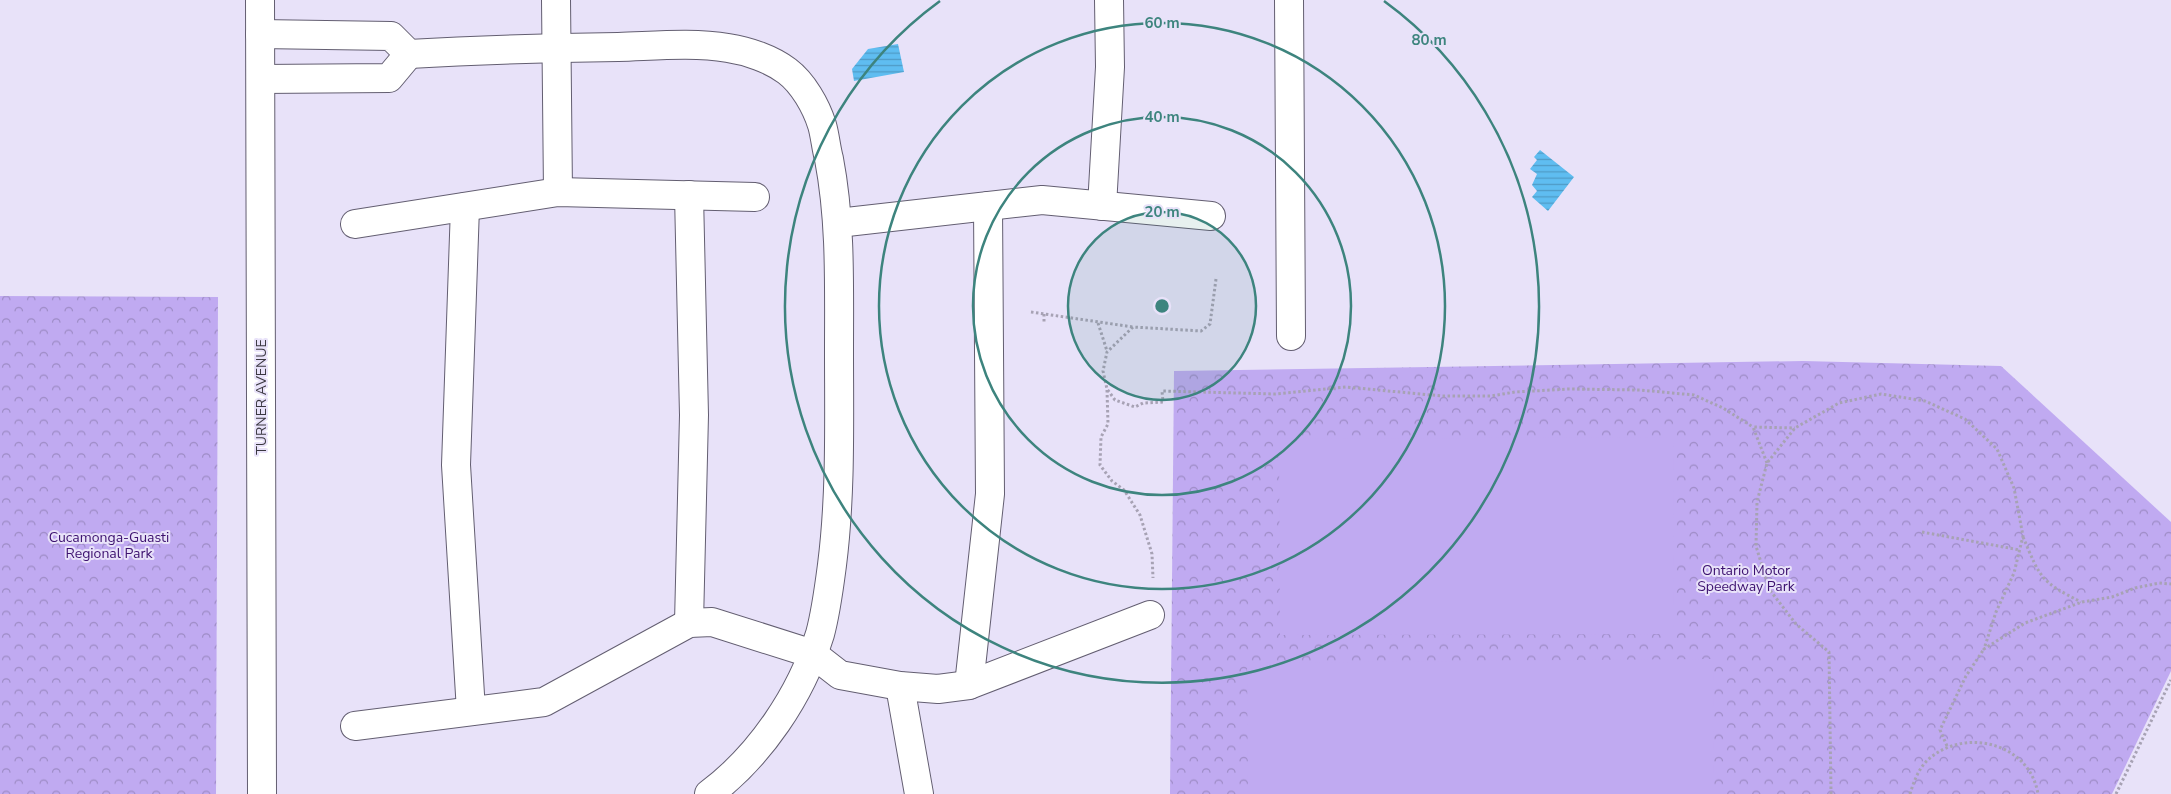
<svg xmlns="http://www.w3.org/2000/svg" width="2171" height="794" viewBox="0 0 2171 794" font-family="'Nunito Sans',sans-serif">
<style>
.park{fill:url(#park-crowns)}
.pitch{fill:#c0aaf1}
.water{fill:url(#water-rules)}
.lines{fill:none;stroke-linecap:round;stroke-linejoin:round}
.minor-casing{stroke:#635e71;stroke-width:30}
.path{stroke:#a7a2b4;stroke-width:3;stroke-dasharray:2.5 2.5;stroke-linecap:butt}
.minor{stroke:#fff;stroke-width:28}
.ring{fill:none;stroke:#3d847e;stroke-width:2.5}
.labels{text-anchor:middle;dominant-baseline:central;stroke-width:4;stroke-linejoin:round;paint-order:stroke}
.street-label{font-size:14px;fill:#3a3740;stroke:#e8e2f9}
.park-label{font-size:14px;fill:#3c116f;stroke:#e8e2f9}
.centre{fill:#3d847e;stroke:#e8e2f9;stroke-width:2.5}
.ring-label{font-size:15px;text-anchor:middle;font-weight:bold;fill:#3d847e;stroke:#e8e2f9;stroke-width:4;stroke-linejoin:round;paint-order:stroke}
</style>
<defs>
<pattern id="park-crowns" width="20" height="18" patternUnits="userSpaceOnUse" patternTransform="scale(1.25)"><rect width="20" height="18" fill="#c0aaf1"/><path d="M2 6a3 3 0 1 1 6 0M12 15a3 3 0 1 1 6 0" fill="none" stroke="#9d8bc5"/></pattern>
<pattern id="water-rules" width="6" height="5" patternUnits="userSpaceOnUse" patternTransform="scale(1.25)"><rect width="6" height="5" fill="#5fbdf1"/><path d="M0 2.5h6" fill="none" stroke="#4f9ac5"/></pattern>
</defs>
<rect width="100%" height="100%" fill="#e8e2f9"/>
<g class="park">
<polygon points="0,296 218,297 216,794 0,794"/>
<polygon points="1803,361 2001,366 2171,522 2171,671 2112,794 1170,794 1174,371"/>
</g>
<g class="pitch">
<polygon points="1673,437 1674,634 1280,635 1279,439"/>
<polygon points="1713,659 1714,794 1248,794 1247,663"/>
</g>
<g class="water">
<polygon points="898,44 904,72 854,81 852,69 868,49"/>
<polygon points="1540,150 1574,177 1548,211 1532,197 1537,191 1532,185 1537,174 1530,169 1537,160 1534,157"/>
</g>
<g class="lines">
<defs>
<g id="minor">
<polyline points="260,0 262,794"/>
<polyline points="556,0 558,192"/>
<polyline points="1289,0 1291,336"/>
<path d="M260 34 391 36 409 54C478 50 548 48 618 47 654 46 693 42 728 48 748 51 771 59 787 71 803 83 816 106 822 125 825 135 826 148 829 159 841 222 839 286 839 350 839 422 841 494 832 565 829 588 826 612 820 634 801 695 760 756 709 794"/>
<polyline points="261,79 389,78 409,54"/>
<polyline points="689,195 694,415 689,623"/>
<polyline points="1102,206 1110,67 1109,0"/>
<polyline points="465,207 456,465 471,711"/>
<polyline points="838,223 1042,200 1211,216"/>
<polyline points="355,224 558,192 755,197"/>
<polyline points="969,685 990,494 988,206"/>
<polyline points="900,686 919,794"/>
<polyline points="355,726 544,702 689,623 712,622 813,654 840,675 900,686 938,689 969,685 1150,615"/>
</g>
</defs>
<use href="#minor" class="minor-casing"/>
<g class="path">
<polyline points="1216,279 1210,324 1201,331 1133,327 1107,352 1103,371 1107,389 1115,400 1135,407 1143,403 1163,402 1162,391 1275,394 1346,387 1442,396 1491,396 1515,392 1569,389 1640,390 1694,395 1723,408 1753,427"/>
<polyline points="1031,312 1133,327"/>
<polyline points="1044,314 1044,322"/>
<polyline points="1098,323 1107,351"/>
<polyline points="1107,390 1108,424 1101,437 1100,465 1112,481 1124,490 1140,515 1152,554 1153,578"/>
<polyline points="1767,463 1753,427 1795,428"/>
<polyline points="1922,532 2020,550"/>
<path d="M2023 537C2041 579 2040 581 2081 602"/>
<polyline points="1947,746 1940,730 1966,676 1984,649"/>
<polyline points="1831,794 1829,652 1796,624 1769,589 1756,546 1757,502 1767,463 1795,428 1839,403 1881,394 1925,401 1965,419 1997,449 2014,488 2023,536 2014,573 1996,612 1984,649 2025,623 2082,602 2112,597 2135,588 2159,583 2171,584"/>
<path d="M1910 794C1914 781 1919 767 1930 758 1967 727 2030 744 2038 794"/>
<polyline points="2116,794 2171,680"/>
</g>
<use href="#minor" class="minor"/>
</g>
<circle cx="1162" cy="306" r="94" fill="#3d847e" fill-opacity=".12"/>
<g class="ring">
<circle cx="1162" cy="306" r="94"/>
<circle cx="1162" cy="306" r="189"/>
<circle cx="1162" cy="306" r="283"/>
<path d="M1384 1A377 377 0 1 1 940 1"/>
</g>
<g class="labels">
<g class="street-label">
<text transform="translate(261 397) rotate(-90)">TURNER AVENUE</text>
</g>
<g class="park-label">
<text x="109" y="537">Cucamonga-Guasti<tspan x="109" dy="16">Regional Park</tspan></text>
<text x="1746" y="570">Ontario Motor<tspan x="1746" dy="16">Speedway Park</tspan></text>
</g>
</g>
<circle cx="1162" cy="306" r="8" class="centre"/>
<g class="ring-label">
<text x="1162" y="28">60 m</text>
<text x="1429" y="45">80 m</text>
<text x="1162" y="122">40 m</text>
<text x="1162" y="217">20 m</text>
</g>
</svg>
